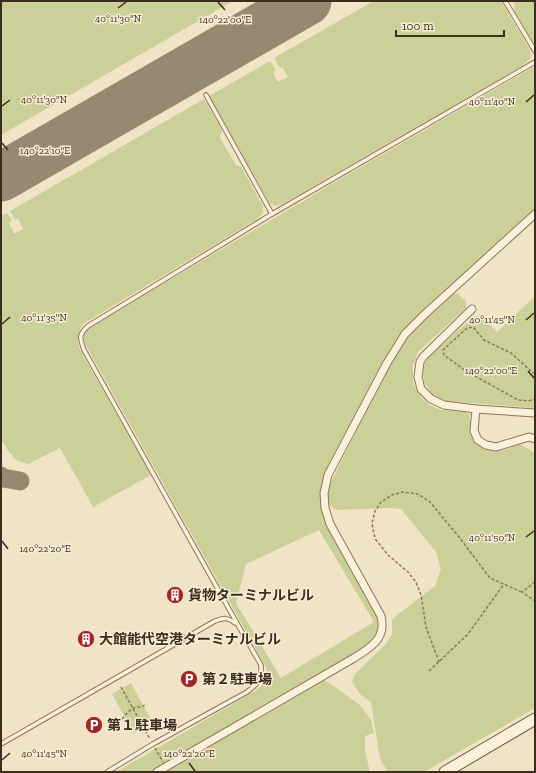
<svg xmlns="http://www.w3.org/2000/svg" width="536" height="773" viewBox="0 0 536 773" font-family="'Zilla Slab','Noto Sans JP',serif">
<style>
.green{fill:#cad098;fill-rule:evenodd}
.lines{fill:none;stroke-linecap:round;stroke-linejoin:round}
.taxiway{stroke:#978872;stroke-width:19}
.runway{stroke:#978872;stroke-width:49}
.service-casing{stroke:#8e755a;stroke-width:5.5}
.minor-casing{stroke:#8e755a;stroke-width:9}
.secondary-casing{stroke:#70563d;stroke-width:13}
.path{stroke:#8e755a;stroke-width:1.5;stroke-dasharray:3 2;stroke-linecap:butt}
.service{stroke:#fbf1da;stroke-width:3.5}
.minor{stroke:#fbf1da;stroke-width:7}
.secondary{stroke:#fbf1da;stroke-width:11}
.ticks{fill:none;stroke:#3d2d1f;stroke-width:1.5}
.labels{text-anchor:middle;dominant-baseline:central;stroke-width:3;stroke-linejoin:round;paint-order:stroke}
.poi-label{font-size:14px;font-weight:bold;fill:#3d2d1f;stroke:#f8eed6;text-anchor:start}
.ticks-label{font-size:10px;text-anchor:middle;fill:#3d2d1f;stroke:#f8eed6;stroke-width:3;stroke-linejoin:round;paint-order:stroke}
</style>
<rect width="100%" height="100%" fill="#f1e3c5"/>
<g class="green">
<polygon points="1,1 233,1 1,135"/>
<polygon points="374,1 501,1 530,50 531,58 522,66 282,204 274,206 269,202 209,96 270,61 276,70 273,72 278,82 288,77 282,67 280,68 274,58"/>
<polygon points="513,1 535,1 535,45 514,11 515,5"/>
<path d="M535 66V211L406 329 390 352 374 380 327 470 320 497 322 510 328 525 377 616C380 635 377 635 364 649L197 753 325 680 360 705 371 720 374 733 365 736V751L370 772H116L255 691 266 682 267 669 84 342 83 335 87 329 337 181ZM319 530 374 622 281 678 236 603 246 564Z"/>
<path d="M204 99 222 130 220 138 236 165 241 167 263 206V213L257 219 83 324C77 334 77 339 80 350L151 475 93 507 60 448 28 464 16 460 9 452 1 439V216L7 213 12 221 9 223 14 234 23 229 18 218 15 220 10 211Z"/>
<path d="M457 293 466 301V308L418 352 413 366V383L420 396 429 405 441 410 465 412 469 414C471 421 470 427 472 433 475 447 490 454 504 450 509 449 514 446 518 443L535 453V708L424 772H388L380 759 371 702 360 694 352 682 355 674 386 644 392 634V619L435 586 441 569 436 552 401 509 391 508 336 510 328 504V489L379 384 407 336 451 295Z"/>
<polygon points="535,296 535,408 444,401 432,394 425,384 422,370 429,356 475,316 481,315 497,332"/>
<polygon points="131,683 153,723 134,733 112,694"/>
</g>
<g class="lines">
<polyline class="taxiway" points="1,476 3,478 20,481"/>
<polyline class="runway" points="1,177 307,1"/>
<defs>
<g id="service">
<polyline points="505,1 535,51"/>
<polyline points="206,95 272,214"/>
<path d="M1 744 215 621C224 618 227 617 235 623"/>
<path d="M107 772 153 744 247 692C258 683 262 681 261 665L238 625 84 350C80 338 78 335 88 326L272 214 535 62"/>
</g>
<g id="minor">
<polyline points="472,309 423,357 420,362 418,377 421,389 431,399 444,405 476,409 535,413"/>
<polyline points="476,409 474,431 478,440 486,445 496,447 529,437 535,439"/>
<path d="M157 772 354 658C363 652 379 643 381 632 383 627 382 621 381 616L330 524 325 508 324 493 328 475 387 363 405 334 425 314 535 214"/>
</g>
<polyline id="secondary" points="445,772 535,719"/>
</defs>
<use href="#service" class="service-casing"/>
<use href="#minor" class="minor-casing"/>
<use href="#secondary" class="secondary-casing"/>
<g class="path">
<polyline points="535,374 531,371 511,353 484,340 473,327 467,328 443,350 444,355 466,371 518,400 528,401 535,399"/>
<polyline points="535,582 522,592 535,601"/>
<polyline points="439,662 426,627 421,595 416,582 408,572 388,555 376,540 374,534 372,523 375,511 381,502 392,495 402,492 418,494 430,502 459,537 490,578 522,592"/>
<polyline points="429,671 468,634 504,584"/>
<polyline points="121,687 150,739"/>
<polyline points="122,719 128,712 133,708 138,707 141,707 147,704"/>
<polyline points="155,748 163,762"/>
</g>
<use href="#service" class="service"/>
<use href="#minor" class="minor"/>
<use href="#secondary" class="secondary"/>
</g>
<path class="ticks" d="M218 2 225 10M118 8 126 2M526 102 534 95M2 106 10 100M2 143 8 150M526 320 534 313M2 324 10 317M528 371 534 378M526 537 534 531M2 541 8 549M2 760 10 753M189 763 195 771"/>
<defs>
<symbol id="building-disc" viewBox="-11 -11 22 22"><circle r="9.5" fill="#a12628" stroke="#f8eed6"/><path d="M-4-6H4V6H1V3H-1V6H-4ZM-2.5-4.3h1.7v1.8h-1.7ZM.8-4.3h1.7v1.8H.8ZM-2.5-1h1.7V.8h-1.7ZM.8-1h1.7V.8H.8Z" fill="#fff"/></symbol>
<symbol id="parking-disc" viewBox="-11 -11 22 22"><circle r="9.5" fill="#a12628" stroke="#f8eed6"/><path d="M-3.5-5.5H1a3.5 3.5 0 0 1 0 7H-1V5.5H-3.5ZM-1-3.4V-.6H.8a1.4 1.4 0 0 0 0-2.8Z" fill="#fff"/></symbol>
</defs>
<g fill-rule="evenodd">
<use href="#building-disc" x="165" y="585" width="20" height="20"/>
<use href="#building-disc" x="76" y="629" width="20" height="20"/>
<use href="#parking-disc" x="179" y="669" width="20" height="20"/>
<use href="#parking-disc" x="84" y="715" width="20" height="20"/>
</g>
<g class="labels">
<g class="poi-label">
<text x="188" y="595">貨物ターミナルビル</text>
<text x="99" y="639">大館能代空港ターミナルビル</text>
<text x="202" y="679">第２駐車場</text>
<text x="107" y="725">第１駐車場</text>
</g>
</g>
<g class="ticks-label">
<text x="118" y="22">40°11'30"N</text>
<text x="225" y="23">140°22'00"E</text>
<text x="44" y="103">40°11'30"N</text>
<text x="492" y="105">40°11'40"N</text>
<text x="45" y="154">140°22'10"E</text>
<text x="44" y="321">40°11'35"N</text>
<text x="492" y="323">40°11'45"N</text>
<text x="491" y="374">140°22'00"E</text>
<text x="492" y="541">40°11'50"N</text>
<text x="45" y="552">140°22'20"E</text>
<text x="44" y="757">40°11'45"N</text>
<text x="189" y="757">140°22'20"E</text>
</g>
<rect width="536" height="773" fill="none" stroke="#3d2d1f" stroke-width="4"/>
<path d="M396 30v6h108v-6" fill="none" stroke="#3d2d1f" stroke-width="2"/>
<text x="402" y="30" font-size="12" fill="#3d2d1f" stroke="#f8eed6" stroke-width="3" paint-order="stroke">100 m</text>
</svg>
